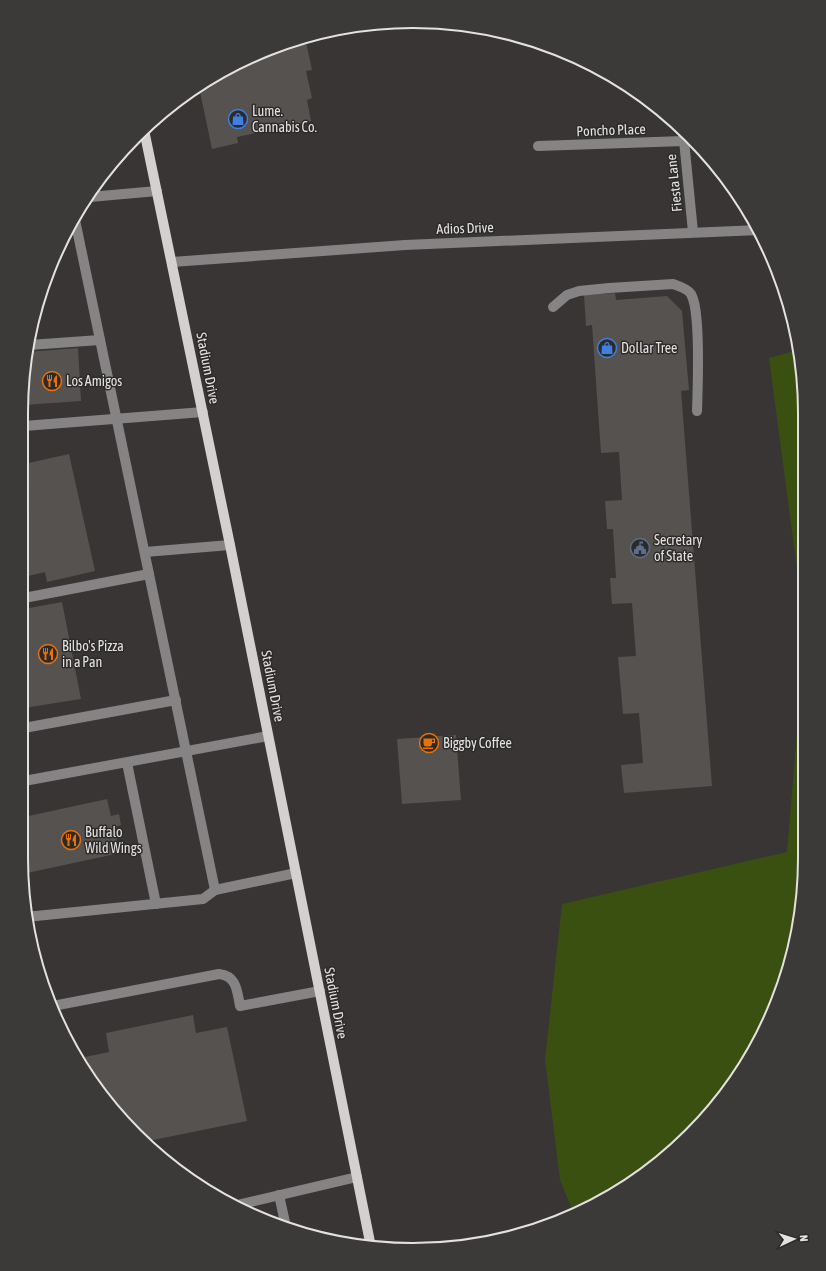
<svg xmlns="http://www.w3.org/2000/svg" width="826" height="1271" viewBox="0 0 826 1271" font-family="'Asap Condensed',sans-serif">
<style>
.green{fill:#395010}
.building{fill:#555250}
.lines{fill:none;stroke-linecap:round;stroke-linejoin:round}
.minor{stroke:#858383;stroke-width:10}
.major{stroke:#d4d0cf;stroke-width:10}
.labels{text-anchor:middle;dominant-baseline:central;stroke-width:3;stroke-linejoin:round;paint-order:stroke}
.poi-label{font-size:14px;fill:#e3e2e1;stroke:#2d2b2a;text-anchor:start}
.street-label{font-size:14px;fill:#e3e2e1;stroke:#2d2b2a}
.rim{fill:none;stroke:#e3e2e1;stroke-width:2}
</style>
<rect width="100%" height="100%" fill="#383534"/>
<g class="green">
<polygon points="798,350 804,388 803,614 769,358"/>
<polygon points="803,661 802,909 765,1031 708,1117 609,1197 573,1212 560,1180 545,1059 562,904 787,852"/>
</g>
<g class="building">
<polygon points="305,37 312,70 306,71 312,98 307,100 311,121 237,137 238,143 212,149 199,87 240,61"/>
<polygon points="615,293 616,300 667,296 682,311 689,390 681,391 712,786 624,793 621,765 643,763 639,713 623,714 618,657 636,656 632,603 612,604 610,578 616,578 613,529 607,529 605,501 622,500 619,452 601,453 592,325 586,326 584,295"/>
<polygon points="78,348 81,401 24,405 24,362 27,352"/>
<polygon points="69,454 95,571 47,582 45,572 24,577 24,464"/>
<polygon points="62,602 81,699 24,708 24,609"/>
<polygon points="456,735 461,800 402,804 397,739"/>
<polygon points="107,799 111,816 119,814 121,825 114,827 120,853 27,873 24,863 24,817"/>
<polygon points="193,1015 196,1033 227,1027 247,1121 148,1141 89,1078 85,1057 109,1052 106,1033"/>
</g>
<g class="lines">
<g class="minor">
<polyline points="683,130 693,232"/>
<polyline points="538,146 684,141"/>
<polyline points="90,197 157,191"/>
<polyline points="172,262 405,245 759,230"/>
<path d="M553 307 567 295 579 291 609 288 673 284C679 286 688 289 691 294 696 303 696 315 697 325 699 354 698 382 697 411"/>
<polyline points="29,345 100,340"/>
<polyline points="24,426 203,412"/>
<polyline points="145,552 230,545"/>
<polyline points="24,598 149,574"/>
<polyline points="24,728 176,700"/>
<polyline points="127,763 156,904"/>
<polyline points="24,781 268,736"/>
<polyline points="215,890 296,873"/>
<polyline points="26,916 36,916 203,899 215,890 75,220"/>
<path d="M53 1007 58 1005 219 974C237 976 237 991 240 1006L320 991"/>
<polyline points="279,1195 286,1227"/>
<polyline points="237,1205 357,1177"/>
</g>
<polyline class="major" points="144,130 230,545 371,1247"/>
</g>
<defs>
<symbol id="shop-ring" viewBox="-11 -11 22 22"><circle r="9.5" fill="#2d2b2a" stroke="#3f7fe0" stroke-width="1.5"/><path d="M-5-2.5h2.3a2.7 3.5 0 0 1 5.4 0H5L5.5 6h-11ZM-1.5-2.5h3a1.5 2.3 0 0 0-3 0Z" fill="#3f7fe0"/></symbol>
<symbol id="restaurant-ring" viewBox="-11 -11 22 22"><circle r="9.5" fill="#2d2b2a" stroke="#e8710a" stroke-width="1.5"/><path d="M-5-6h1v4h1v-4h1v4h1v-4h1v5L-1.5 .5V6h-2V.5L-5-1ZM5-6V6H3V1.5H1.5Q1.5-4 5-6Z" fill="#e8710a"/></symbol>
<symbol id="civic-ring" viewBox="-11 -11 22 22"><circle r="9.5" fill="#2d2b2a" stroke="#5c6f8a" stroke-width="1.5"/><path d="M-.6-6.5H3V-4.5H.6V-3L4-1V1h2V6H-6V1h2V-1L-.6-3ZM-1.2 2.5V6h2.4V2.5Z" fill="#5c6f8a"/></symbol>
<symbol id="cafe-ring" viewBox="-11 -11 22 22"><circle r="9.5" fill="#2d2b2a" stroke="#e8710a" stroke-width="1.5"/><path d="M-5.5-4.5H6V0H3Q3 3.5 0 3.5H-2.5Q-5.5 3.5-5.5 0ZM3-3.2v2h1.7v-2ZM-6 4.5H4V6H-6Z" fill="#e8710a"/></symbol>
</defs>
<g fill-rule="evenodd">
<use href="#shop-ring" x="227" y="108" width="22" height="22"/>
<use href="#shop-ring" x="596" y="337" width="22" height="22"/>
<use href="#restaurant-ring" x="41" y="370" width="22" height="22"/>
<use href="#civic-ring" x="629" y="537" width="22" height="22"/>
<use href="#restaurant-ring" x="37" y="643" width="22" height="22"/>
<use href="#cafe-ring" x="418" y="732" width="22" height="22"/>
<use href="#restaurant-ring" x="60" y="829" width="22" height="22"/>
</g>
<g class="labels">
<g class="poi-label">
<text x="252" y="111">Lume.<tspan x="252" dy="16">Cannabis Co.</tspan></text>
<text x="621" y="348">Dollar Tree</text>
<text x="66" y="381">Los Amigos</text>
<text x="654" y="540">Secretary<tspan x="654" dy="16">of State</tspan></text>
<text x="62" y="646">Bilbo's Pizza<tspan x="62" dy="16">in a Pan</tspan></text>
<text x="443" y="743">Biggby Coffee</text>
<text x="85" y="832">Buffalo<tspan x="85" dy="16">Wild Wings</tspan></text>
</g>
<g class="street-label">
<text transform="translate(611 130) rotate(-2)">Poncho Place</text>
<text transform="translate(674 183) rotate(-96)">Fiesta Lane</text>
<text transform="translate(465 228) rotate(-2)">Adios Drive</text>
<text transform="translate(208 368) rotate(79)">Stadium Drive</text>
<text transform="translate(273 686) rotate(79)">Stadium Drive</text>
<text transform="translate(336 1003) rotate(79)">Stadium Drive</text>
</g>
</g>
<path d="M0 0H826V1271H0ZM413 28H413A385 385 0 0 1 798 413V858A385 385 0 0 1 413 1243H413A385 385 0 0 1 28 858V413A385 385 0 0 1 413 28Z" fill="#3c3a39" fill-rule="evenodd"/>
<path class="rim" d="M413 28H413A385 385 0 0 1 798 413V858A385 385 0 0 1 413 1243H413A385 385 0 0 1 28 858V413A385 385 0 0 1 413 28Z"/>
<g transform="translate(794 1239) rotate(86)" stroke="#2d2b2a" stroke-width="3" paint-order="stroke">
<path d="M0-3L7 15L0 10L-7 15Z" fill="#e3e2e1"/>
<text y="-6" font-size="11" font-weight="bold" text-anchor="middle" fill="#e3e2e1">N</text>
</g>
</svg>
